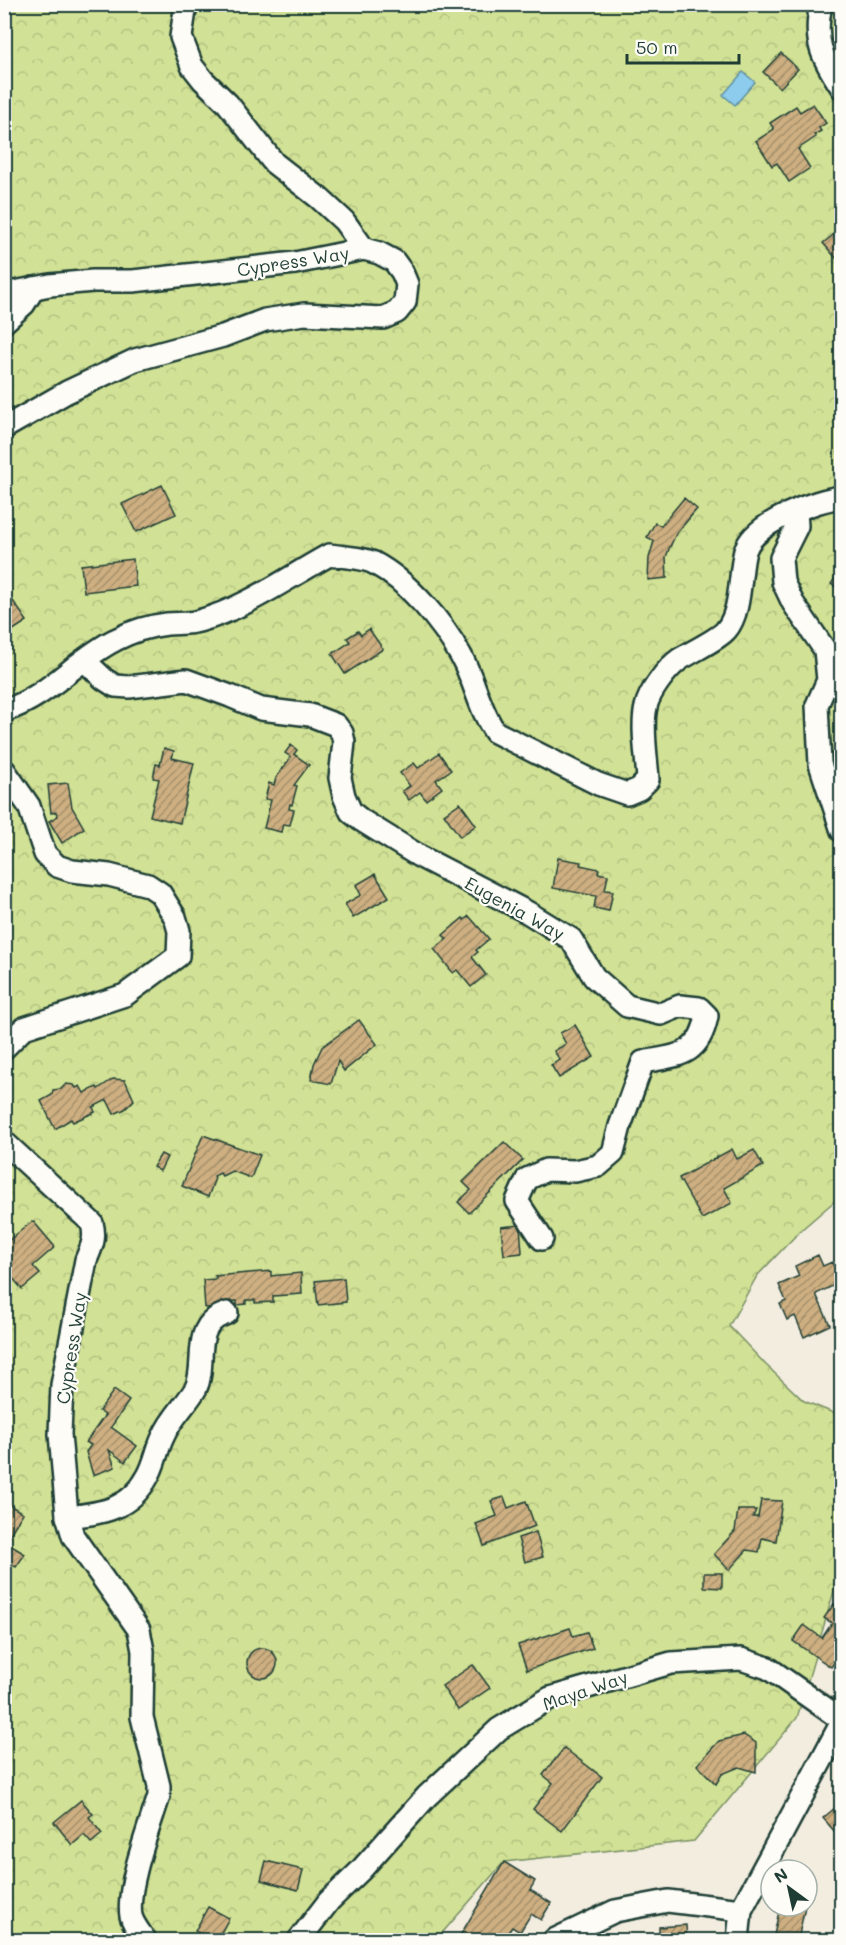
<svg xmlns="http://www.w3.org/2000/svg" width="846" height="1945" viewBox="0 0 846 1945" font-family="Mali,sans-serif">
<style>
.forest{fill:url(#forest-crowns);stroke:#788f64;stroke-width:1.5}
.water{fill:#8dcced;stroke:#6193a3;stroke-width:1.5}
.building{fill:url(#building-hatch);stroke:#1f3d34;stroke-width:1.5}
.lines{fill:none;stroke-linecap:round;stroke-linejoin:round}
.minor-casing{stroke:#1f3d34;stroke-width:26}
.minor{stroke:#fdfcf7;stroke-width:21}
.labels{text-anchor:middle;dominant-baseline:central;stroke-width:4.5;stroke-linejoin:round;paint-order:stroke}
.street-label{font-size:18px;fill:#1f3d34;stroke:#fdfcf7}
</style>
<defs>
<pattern id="forest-crowns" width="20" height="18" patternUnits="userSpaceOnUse" patternTransform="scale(1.5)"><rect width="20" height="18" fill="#d1e195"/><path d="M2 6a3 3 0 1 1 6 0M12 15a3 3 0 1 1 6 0" fill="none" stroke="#b3c281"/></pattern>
<pattern id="building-hatch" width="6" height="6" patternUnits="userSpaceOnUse" patternTransform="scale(1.5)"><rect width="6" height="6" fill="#cdaf81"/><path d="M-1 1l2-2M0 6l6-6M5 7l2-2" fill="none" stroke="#a6906a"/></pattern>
</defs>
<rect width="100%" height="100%" fill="#f3eddf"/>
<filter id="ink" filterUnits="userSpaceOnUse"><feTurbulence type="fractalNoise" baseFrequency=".0167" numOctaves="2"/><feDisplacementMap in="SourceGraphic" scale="12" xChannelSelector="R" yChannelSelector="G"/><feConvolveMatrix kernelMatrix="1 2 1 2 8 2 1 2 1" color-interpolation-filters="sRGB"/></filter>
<g filter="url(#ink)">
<polygon class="forest" points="5,5 841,5 841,1200 837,1199 801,1230 757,1276 729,1326 766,1365 804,1401 841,1416 841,1567 797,1718 694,1841 504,1862 436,1940 5,1940"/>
<polygon class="water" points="743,72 755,82 735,105 723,95"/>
<g class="building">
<polygon points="781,53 798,69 780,88 763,72"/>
<polygon points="813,104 826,123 819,128 821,131 814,135 816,137 798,149 810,168 789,182 777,163 772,166 756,141 774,129 770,123 796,106 800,112"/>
<polygon points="842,228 842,265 823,243"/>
<polygon points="162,485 176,514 136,532 122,504"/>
<polygon points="684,498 697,509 676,534 669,549 666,557 667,578 648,580 649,558 654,541 647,537 655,523 661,526"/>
<polygon points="133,559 136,586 84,592 81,565"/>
<polygon points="842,568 842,591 831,584"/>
<polygon points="4,588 27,621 4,636"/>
<polygon points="369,629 383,649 345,674 332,654 350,642 347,638 358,631 361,635"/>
<polygon points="291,745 297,750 294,754 309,765 294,785 297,786 292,805 290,804 289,809 294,810 290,825 283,824 281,832 264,828 271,800 265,799 269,783 274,785 276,778 291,757 285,753"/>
<polygon points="164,748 174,751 172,758 194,763 180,823 150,816 159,779 153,778 156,764 160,765"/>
<polygon points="439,753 451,770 436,780 442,788 426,800 420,792 409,800 402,791 410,786 400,773 414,763 418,768"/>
<polygon points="68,783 72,807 84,828 62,843 49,821 58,816 56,812 51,813 48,785"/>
<polygon points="460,803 476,825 460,837 444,814"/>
<polygon points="558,858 581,862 580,865 599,869 598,873 608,875 605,890 613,891 609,911 594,908 596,896 553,888"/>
<polygon points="375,874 389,897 353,918 345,904 361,895 356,885"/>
<polygon points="469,916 489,939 476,950 478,952 472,957 486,975 471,987 457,970 453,973 434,949 447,939 443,935 463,918 464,920"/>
<polygon points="359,1020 377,1044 344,1071 338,1061 331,1084 311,1080 314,1064 322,1047"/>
<polygon points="575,1025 594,1057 559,1078 551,1065 560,1060 554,1051 566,1044 560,1033"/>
<polygon points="113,1079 125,1080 134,1100 125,1109 114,1114 107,1100 93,1107 95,1112 73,1122 71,1119 55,1129 41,1101 52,1095 53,1090 61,1089 66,1084 74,1085 76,1088 80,1086 84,1093 97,1087 98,1089"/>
<polygon points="203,1135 260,1155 251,1178 232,1171 222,1176 220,1173 214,1176 215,1178 208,1197 182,1186"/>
<polygon points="504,1142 523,1160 469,1213 458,1202 471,1190 463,1182"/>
<polygon points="732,1149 737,1159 754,1150 763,1166 724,1188 732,1203 702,1219 679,1178"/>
<polygon points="161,1154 167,1157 160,1171 153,1167"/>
<polygon points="33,1221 55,1247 33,1266 40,1274 22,1289 4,1268 4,1244"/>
<polygon points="520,1225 522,1253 504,1255 501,1227"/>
<polygon points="818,1255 823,1266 832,1262 841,1282 816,1294 830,1325 804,1337 795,1316 787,1320 780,1304 786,1301 779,1285 799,1276 795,1266"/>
<polygon points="271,1271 271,1276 301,1273 302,1294 273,1296 273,1302 255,1303 255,1300 246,1300 246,1304 237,1305 237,1301 223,1302 224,1306 205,1308 203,1280 216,1279 215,1276"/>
<polygon points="344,1278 346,1302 318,1305 315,1281"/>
<polygon points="114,1390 129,1401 111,1427 137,1446 125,1462 109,1450 115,1467 93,1475 86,1452 91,1445 86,1442 105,1415 99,1411"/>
<polygon points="504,1497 508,1508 526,1501 535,1526 484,1546 476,1524 497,1516 491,1501"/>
<polygon points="761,1500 782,1501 776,1541 762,1538 759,1552 747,1550 729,1570 714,1554 735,1531 738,1510 756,1510 753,1517 758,1517"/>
<polygon points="6,1503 23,1513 5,1542 25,1554 16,1567 4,1560 4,1505"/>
<polygon points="536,1532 543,1557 525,1562 518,1538"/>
<polygon points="704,1573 722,1573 722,1588 704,1587"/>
<polygon points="834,1604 842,1609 842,1652 831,1667 793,1641 804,1625 822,1638 832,1623 824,1618"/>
<polygon points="570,1628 573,1636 587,1632 593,1648 527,1670 518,1645"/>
<circle cx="262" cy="1663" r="15"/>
<polygon points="473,1665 490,1688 458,1710 442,1686"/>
<polygon points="744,1735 756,1743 756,1772 739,1767 722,1774 716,1784 697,1765 719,1741"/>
<polygon points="564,1748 602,1777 562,1831 533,1809 553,1783 543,1775"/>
<polygon points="81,1800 93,1814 89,1817 102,1834 91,1843 84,1835 72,1845 54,1822"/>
<polygon points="842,1802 842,1840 823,1818"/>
<polygon points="266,1861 303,1870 298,1890 261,1880"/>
<polygon points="504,1862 535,1881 530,1890 551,1903 541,1920 531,1914 520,1932 512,1927 503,1940 460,1940 458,1939"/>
<polygon points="780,1906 805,1906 798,1940 773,1940"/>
<polygon points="208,1907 229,1918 217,1940 212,1940 195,1931"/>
<polygon points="686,1925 687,1940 646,1940 659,1939 659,1927"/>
</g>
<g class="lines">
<defs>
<g id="minor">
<polyline points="186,4 181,37 192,66 203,80 228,104 274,163 319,198 344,221 364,249"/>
<path d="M821 4C813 41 822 58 842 88"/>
<polyline points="4,294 50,285 93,281 133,281 295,263 364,249 379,253 394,261 402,272 407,284 405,302 397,312 383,318 304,314 265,320 223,336 135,360 67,392 4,428"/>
<polyline points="4,322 24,304 34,288"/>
<polyline points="796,511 797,526 781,558 783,582 793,603 825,650 828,680 817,705 820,764 842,831"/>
<path d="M85 661 104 679 115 686 129 687 186 680 230 696 261 709 310 715 336 725 342 733 344 742 340 778 344 796 351 812 361 820 419 856 527 912 571 939 594 977 627 1006 661 1014 680 1006 699 1008 707 1016C699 1057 678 1055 643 1062L620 1126 613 1153 598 1166 575 1171 546 1170 527 1179 517 1201 542 1239"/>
<path d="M4 711C50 696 75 660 115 640 132 631 149 626 167 624 178 623 189 624 199 621 246 608 287 578 329 555 342 557 362 557 374 563 408 581 443 623 461 656 475 681 479 709 495 732L598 784 627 794 639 789 648 780C647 759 641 727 646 707 649 692 667 668 680 659 690 653 720 638 726 630 742 612 739 573 745 551 753 523 815 500 842 497"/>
<polyline points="4,770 29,806 45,854 57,866 72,871 109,875 148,885 160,893 175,917 179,931 178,956 125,995 24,1028 4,1048"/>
<path d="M4 1142 92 1223C96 1238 92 1246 86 1260L62 1385 60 1434 67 1515 73 1536 139 1630 143 1651 142 1717 159 1786V1796C150 1825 126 1887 131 1916 133 1924 140 1933 145 1940"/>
<path d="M67 1517C102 1513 130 1510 148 1476 155 1464 157 1449 163 1437 171 1418 187 1404 196 1388 206 1367 194 1334 215 1319 218 1316 224 1315 227 1313"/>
<polyline points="299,1940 329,1901 360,1871 427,1796 499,1729 550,1698 671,1663 741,1659 768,1668 842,1720"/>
<polyline points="554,1940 615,1911 668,1901 741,1910"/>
<polyline points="738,1940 741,1910 842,1722"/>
</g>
</defs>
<use href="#minor" class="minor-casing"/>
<use href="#minor" class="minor"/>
</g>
</g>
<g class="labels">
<g class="street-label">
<text transform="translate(293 261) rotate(-9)">Cypress Way</text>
<text transform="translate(515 908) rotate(29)">Eugenia Way</text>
<text transform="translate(71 1348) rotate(-81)">Cypress Way</text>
<text transform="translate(585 1690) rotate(-19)">Maya Way</text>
</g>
</g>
<rect width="846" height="1945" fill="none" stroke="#fdfcf7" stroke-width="24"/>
<rect x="12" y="12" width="822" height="1921" fill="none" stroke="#1f3d34" stroke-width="2" filter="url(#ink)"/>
<g transform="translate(789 1888) rotate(327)"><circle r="28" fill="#fdfcf7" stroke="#a4b0a9" stroke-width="1.5"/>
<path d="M0-4.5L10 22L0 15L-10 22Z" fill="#1f3d34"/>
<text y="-9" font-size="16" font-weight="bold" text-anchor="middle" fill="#1f3d34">N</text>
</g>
<path d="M627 54v9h112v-9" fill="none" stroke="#1f3d34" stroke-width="3"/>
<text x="636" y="54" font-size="18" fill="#1f3d34" stroke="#fdfcf7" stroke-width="4.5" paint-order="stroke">50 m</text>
</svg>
